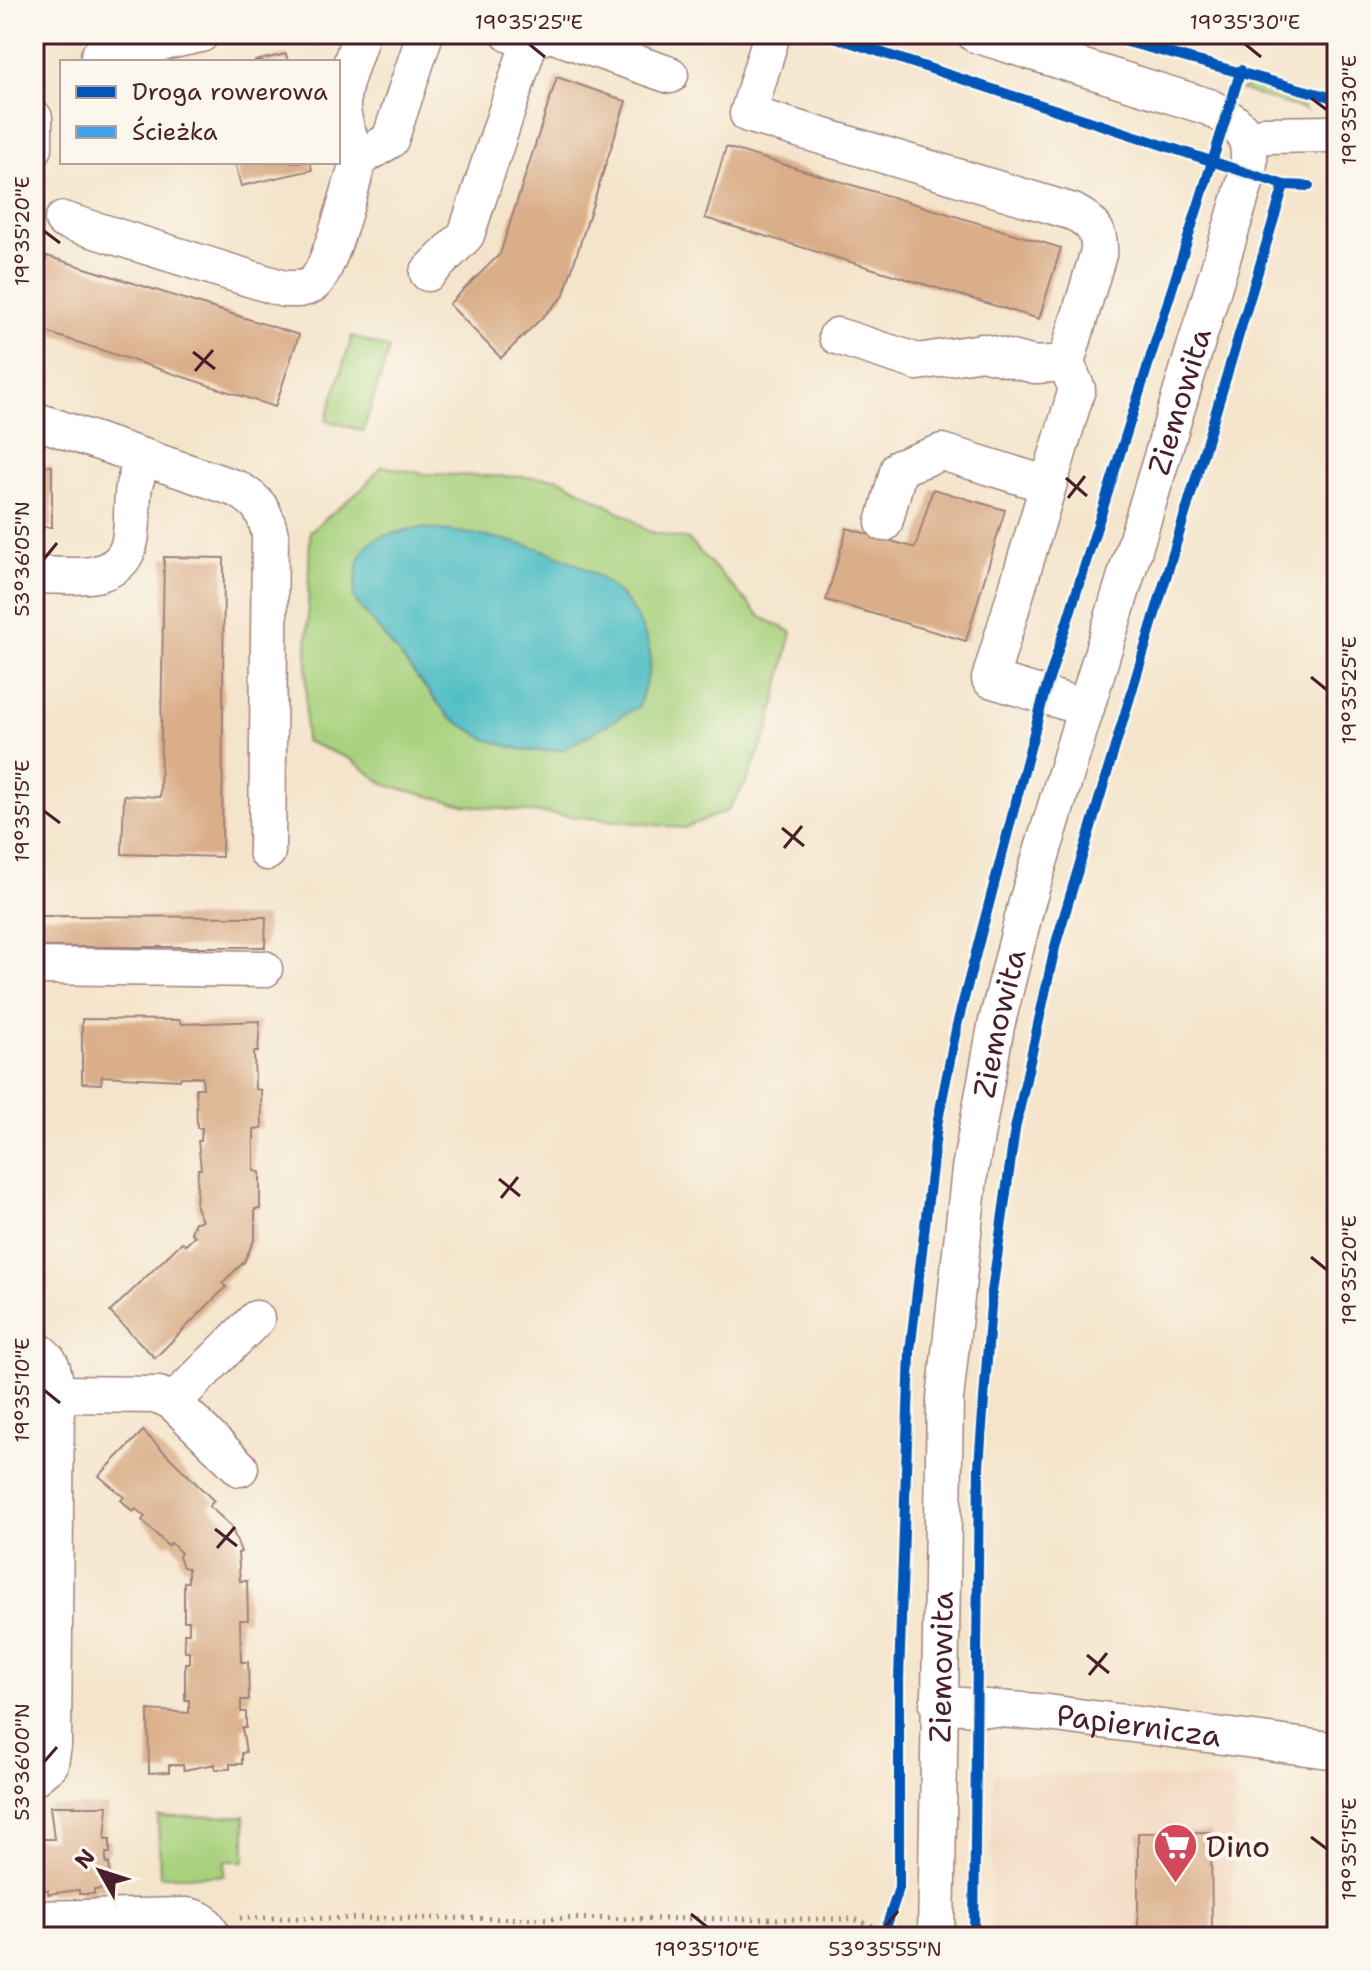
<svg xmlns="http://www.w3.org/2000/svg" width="1371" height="1971" viewBox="0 0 1371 1971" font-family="'Shantell Sans',sans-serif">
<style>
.built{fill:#f2d5bd}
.green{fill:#a7d17d;stroke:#787854;stroke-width:2}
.water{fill:#4ebdc4;stroke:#4c6e78;stroke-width:2}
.building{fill:#daae89}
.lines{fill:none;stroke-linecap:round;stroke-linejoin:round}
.minor-casing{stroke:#9f827b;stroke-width:39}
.path{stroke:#9f827b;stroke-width:5;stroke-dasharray:2 6;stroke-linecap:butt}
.minor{stroke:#fff;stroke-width:36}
.quiet{stroke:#40a2eb;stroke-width:8;stroke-dasharray:16 8;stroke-linecap:butt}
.cycleway-casing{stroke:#fbf7ec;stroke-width:15}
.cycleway{stroke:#0057b8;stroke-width:10}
.ticks{fill:none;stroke:#4a1f2b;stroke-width:3}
.labels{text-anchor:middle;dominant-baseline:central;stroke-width:8;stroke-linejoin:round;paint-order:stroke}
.street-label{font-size:30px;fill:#4a1f2b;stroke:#fbf7ec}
.poi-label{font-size:30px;fill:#4a1f2b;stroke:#fbf7ec;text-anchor:start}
.neatline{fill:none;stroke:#4a1f2b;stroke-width:3}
.ticks-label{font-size:20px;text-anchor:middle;fill:#4a1f2b}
</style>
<rect width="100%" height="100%" fill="#fbf7ec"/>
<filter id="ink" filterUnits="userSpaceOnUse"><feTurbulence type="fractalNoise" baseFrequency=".0125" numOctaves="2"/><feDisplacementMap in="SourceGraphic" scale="16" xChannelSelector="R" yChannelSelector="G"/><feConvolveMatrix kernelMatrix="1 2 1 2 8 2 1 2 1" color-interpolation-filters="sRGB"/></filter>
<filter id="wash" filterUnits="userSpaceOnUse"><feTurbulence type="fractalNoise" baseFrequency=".006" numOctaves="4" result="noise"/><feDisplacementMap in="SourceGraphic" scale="32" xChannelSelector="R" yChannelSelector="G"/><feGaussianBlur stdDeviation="1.8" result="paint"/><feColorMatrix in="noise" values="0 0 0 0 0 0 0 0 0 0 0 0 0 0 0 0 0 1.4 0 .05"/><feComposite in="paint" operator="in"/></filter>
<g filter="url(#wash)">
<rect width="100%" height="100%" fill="#f4e4cb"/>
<polygon class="built" points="994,1773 1235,1779 1231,1937 990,1937"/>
<g class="green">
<polygon points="1259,80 1293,91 1305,110 1241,90"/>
<polygon points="352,336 389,349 363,431 326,420"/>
<polygon points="382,466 426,474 558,478 629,517 647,531 689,540 761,617 792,632 769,728 747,781 727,811 684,828 464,805 386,785 350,759 305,741 310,531 362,489"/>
<polygon points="34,707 42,707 36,861 34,861"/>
<polygon points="245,1816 245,1861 225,1861 224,1876 160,1876 158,1817"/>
</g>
<path class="water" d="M419 528C503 535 630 553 650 653 653 667 642 691 639 706L562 750 525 751 486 739 449 717 354 599C358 542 363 538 419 528Z"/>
<g id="blocks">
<g class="building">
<polygon points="286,54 288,62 255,62 255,61"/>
<polygon points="557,77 626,101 563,297 501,358 449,304 500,254"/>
<polygon points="726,147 1061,248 1039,319 705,218"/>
<polygon points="235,162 310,162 312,170 241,186"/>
<polygon points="47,256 299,335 275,407 34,328 34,300"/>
<rect x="34" y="466" width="18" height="61"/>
<polygon points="933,489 1005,510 966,641 826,600 847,528 915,548"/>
<polygon points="164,557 224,558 222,857 122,854 124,795 160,797"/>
<polygon points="38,916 266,917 265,947 38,947"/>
<polygon points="82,1019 179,1020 182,1024 260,1021 258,1052 254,1052 255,1089 261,1090 262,1128 254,1129 254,1171 260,1172 260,1209 255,1209 255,1238 244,1262 222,1283 226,1287 155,1358 110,1312 182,1242 186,1245 195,1236 191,1232 195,1222 202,1221 196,1207 198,1169 201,1169 198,1141 201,1141 202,1128 197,1128 196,1088 203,1088 202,1077 181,1077 180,1080 102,1076 101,1084 82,1083"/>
<polygon points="143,1431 214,1501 209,1506 231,1526 241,1552 238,1553 240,1581 247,1581 248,1620 240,1620 241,1662 248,1662 249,1700 241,1700 241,1712 246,1712 246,1728 242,1728 246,1752 242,1753 242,1764 230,1764 230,1769 215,1769 215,1764 184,1770 183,1765 169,1765 169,1772 149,1773 148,1710 189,1713 189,1700 185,1700 185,1663 189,1663 189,1651 185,1651 184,1633 189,1633 189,1621 184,1621 184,1582 188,1582 188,1568 183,1567 179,1557 181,1553 171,1543 168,1546 142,1520 145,1517 136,1509 133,1512 121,1500 124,1497 99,1476"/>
<polygon points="50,1806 108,1806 105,1839 110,1839 110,1853 106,1853 106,1864 109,1863 110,1878 105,1878 105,1889 94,1890 94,1894 79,1894 79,1890 48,1894 48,1890 34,1890 34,1839 54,1839"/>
<polygon points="1211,1832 1212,1937 1138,1937 1138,1833"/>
<polygon points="1252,1933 1335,1934 1335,1937 1252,1937"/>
</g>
</g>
</g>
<g filter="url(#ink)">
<use href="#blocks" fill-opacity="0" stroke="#9f827b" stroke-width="2"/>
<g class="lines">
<defs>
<g id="minor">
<path d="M772 34 748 114 1073 212C1091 221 1100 230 1099 251L1066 363 1077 389 990 679 1086 708"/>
<polyline points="530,40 551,34 670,75"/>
<polyline points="99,56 201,34"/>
<polyline points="34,118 34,148"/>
<polyline points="1250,141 1265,135 1331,134"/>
<polyline points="359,159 390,140 425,34"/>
<path d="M63 220 284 289C294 289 306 290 314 283 331 268 351 184 359 159 330 101 343 92 361 34"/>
<polyline points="428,273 466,235 530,40 510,34"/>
<polyline points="837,336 918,362 982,352 1035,365 1066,363"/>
<path d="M34 420 237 489C259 501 265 511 270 535L267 852"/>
<polyline points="884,523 899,468 942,452 1048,485"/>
<path d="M34 575C54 575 77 578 96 574 143 563 128 521 134 486 136 477 141 466 144 457"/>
<polyline points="34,966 264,969"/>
<path d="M34 1349C54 1358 54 1374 56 1394L53 1745 50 1764 34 1777"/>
<polyline points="56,1394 159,1395 173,1402 256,1319"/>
<polyline points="173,1402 240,1468"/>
<path id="s1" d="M938 1704 1048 1713 1337 1751"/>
<path d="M34 1919 187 1916C201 1918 208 1923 212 1937"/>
<path id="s2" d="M936 1937 945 1399 970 1169 996 1026 1027 902 1248 173C1253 133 1242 125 1209 107L975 34"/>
</g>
</defs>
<use href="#minor" class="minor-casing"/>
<polyline class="path" points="240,1918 854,1919 884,1930"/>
<use href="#minor" class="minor"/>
<polyline class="quiet" points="1331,134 1337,134"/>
<defs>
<g id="cycleway">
<polyline points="825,34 1284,185 1309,186"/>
<polyline points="1098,34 1337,99"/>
<polyline points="883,1937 899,1888 899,1679 910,1351 937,1125 957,1025 1044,695 1241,70"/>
<polyline points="974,1937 979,1466 992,1292 1015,1129 1056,943 1284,185"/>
</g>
</defs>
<use href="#cycleway" class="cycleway-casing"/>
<use href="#cycleway" class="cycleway"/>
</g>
</g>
<path class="ticks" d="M529 44 545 57M1245 44 1261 57M1311 98 1327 110M44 231 60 243M193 352 215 369M195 371 213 350M1066 478 1087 496M1068 498 1085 476M44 559 57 543M1311 677 1327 690M44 811 60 823M782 828 804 846M784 848 802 826M499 1179 520 1196M501 1198 518 1177M1311 1257 1327 1270M44 1390 60 1403M215 1529 237 1546M217 1548 235 1527M1087 1655 1109 1673M1089 1675 1107 1653M44 1762 57 1747M1311 1837 1327 1849M691 1914 707 1927M885 1927 898 1911"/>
<defs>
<symbol id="supermarket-pin" viewBox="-11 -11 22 30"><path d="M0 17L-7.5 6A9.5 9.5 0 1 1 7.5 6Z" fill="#d1495b" stroke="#fbf7ec"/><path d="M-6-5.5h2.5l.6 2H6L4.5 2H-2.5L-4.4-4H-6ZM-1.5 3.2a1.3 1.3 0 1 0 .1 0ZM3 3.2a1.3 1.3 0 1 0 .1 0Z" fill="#fff"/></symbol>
</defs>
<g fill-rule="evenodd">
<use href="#supermarket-pin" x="1150" y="1820" width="51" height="69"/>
</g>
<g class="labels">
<g class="street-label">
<text stroke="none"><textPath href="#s2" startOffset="1566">Ziemowita</textPath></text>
<text stroke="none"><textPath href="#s2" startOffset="918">Ziemowita</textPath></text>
<text stroke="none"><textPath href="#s2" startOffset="270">Ziemowita</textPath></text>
<text stroke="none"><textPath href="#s1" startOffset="202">Papiernicza</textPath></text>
</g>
<g class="poi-label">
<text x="1206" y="1846">Dino</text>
</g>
</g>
<rect width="1371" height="1971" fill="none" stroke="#fbf7ec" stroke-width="88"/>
<rect x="60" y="60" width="280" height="104" fill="#fbf7ec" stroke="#b4a19f" stroke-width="2"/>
<rect x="76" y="86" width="40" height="12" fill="#0057b8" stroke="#b4a19f" stroke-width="2"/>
<text x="132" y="100" font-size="24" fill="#4a1f2b">Droga rowerowa</text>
<rect x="76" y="126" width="40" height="12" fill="#40a2eb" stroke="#b4a19f" stroke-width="2"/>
<text x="132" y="140" font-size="24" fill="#4a1f2b">Ścieżka</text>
<g transform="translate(100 1871) rotate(309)" stroke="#fbf7ec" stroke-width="6" paint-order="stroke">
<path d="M0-6L14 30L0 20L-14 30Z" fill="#4a1f2b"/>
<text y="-12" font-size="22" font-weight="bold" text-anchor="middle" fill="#4a1f2b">N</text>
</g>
<rect x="44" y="44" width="1283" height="1883" class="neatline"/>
<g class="ticks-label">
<text x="529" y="29">19°35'25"E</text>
<text x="1245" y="29">19°35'30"E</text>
<text transform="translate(1349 110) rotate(-90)" y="7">19°35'30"E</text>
<text transform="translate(22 231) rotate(-90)" y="7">19°35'20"E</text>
<text transform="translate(22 559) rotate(-90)" y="7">53°36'05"N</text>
<text transform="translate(1349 690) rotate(-90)" y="7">19°35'25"E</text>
<text transform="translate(22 811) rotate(-90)" y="7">19°35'15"E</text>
<text transform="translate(1349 1270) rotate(-90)" y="7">19°35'20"E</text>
<text transform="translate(22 1390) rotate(-90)" y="7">19°35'10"E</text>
<text transform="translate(22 1762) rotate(-90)" y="7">53°36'00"N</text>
<text transform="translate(1349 1849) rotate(-90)" y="7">19°35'15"E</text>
<text x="707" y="1956">19°35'10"E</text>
<text x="885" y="1956">53°35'55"N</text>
</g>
</svg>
